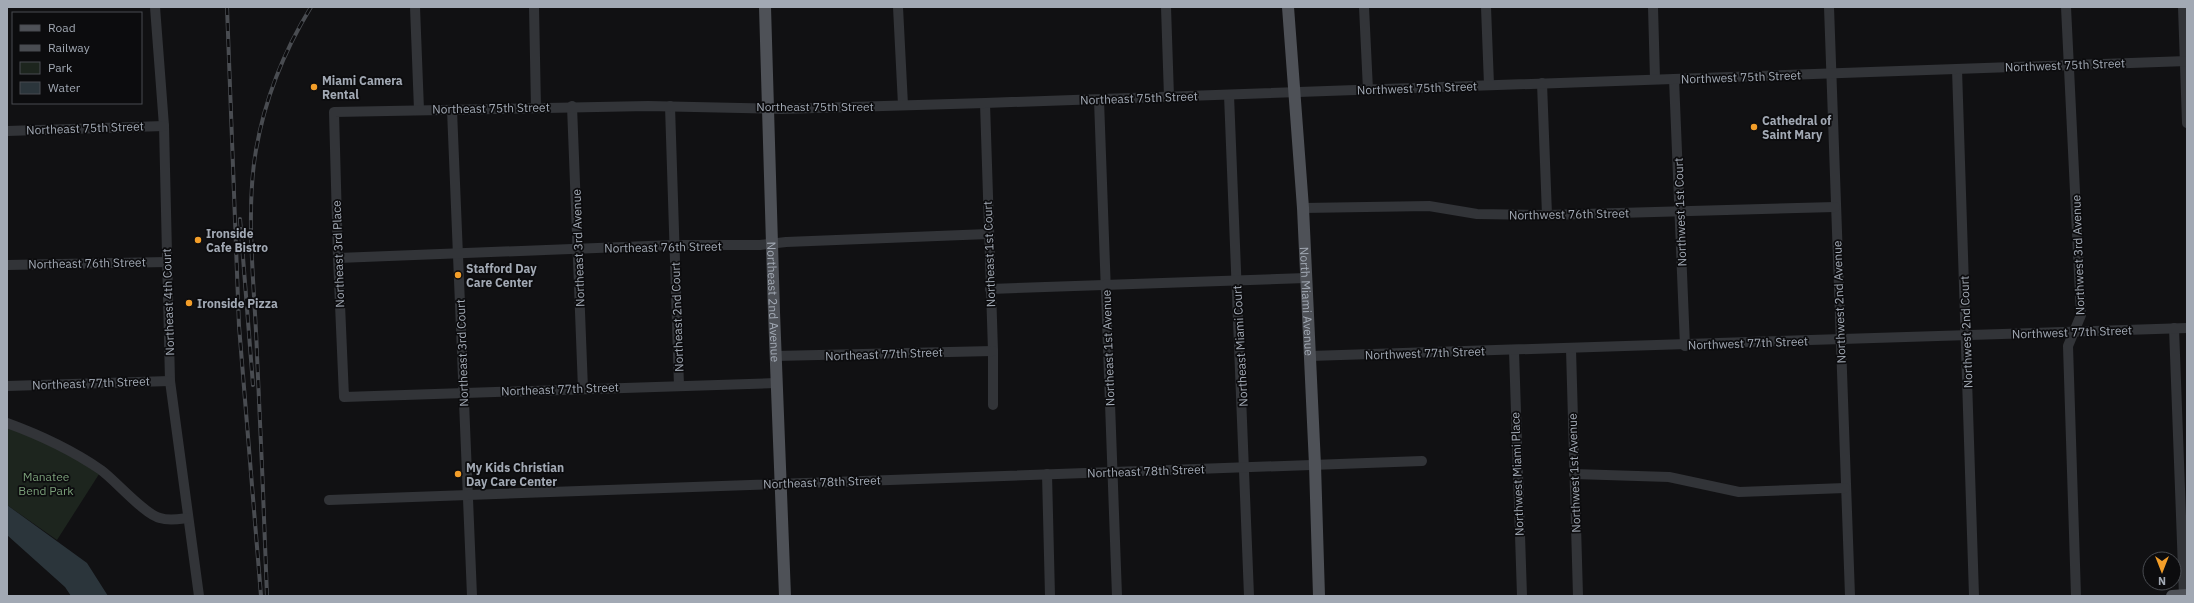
<svg xmlns="http://www.w3.org/2000/svg" width="2194" height="603" viewBox="0 0 2194 603" font-family="'IBM Plex Sans',sans-serif">
<style>
.green{fill:#1d251e}
.water{fill:#2b353b}
.lines{fill:none;stroke-linecap:round;stroke-linejoin:round}
.minor{stroke:#323438;stroke-width:10}
.major{stroke:#4e5157;stroke-width:12}
.rail-casing{stroke:#494c51;stroke-width:4}
.rail{stroke:#0c0c0e;stroke-width:2.5;stroke-dasharray:8;stroke-linecap:butt}
.poi-dot{fill:#f39e29;stroke:#0c0c0e;stroke-width:1.5}
.labels{text-anchor:middle;dominant-baseline:central;stroke-width:3.5;stroke-linejoin:round;paint-order:stroke}
.street-label{font-size:12px;fill:#a2a9b4;stroke:#0c0c0e}
.poi-label{font-size:12px;font-weight:bold;fill:#a2a9b4;stroke:#0c0c0e;text-anchor:start}
.park-label{font-size:12px;fill:#7a9f79;stroke:#0c0c0e}
</style>
<rect width="100%" height="100%" fill="#111113"/>
<polygon class="green" points="7,423 101,471 57,540 7,505"/>
<polygon class="water" points="7,505 87,563 108,596 71,596 65,587 7,535"/>
<g class="lines">
<g class="minor">
<polyline points="155,7 164,126 170,381 199,596"/>
<polyline points="415,7 419,110"/>
<polyline points="534,7 536,108"/>
<polyline points="898,7 903,105"/>
<polyline points="1166,7 1169,97"/>
<polyline points="1364,7 1368,90"/>
<polyline points="1486,7 1489,85"/>
<polyline points="1653,7 1655,79"/>
<polyline points="1829,7 1850,596"/>
<polyline points="2066,7 2081,315 2068,346 2076,596"/>
<polyline points="2183,7 2187,123"/>
<polyline points="1957,69 1974,596"/>
<polyline points="1674,79 1685,346"/>
<polyline points="1542,83 1547,215"/>
<polyline points="1229,95 1249,596"/>
<polyline points="1099,100 1117,596"/>
<polyline points="985,103 993,351 993,405"/>
<polyline points="572,106 583,389"/>
<polyline points="670,106 679,386"/>
<polyline points="452,110 472,596"/>
<polyline points="7,131 164,126"/>
<polyline points="1303,208 1429,206 1477,214 1547,215 1835,207"/>
<polyline points="338,258 674,245 760,245 786,242 988,234"/>
<polyline points="7,265 167,262"/>
<polyline points="990,289 1306,278"/>
<polyline points="2174,328 2184,596"/>
<polyline points="1571,349 1578,596"/>
<polyline points="1514,351 1522,596"/>
<polyline points="775,356 993,351"/>
<polyline points="1310,356 2187,328"/>
<polyline points="776,383 344,397 338,258 334,112 648,106 782,109 985,103 2187,61"/>
<polyline points="7,386 170,381"/>
<path d="M7 423C40 435 72 450 101 470 116 481 145 515 160 518 169 521 179 519 188 518"/>
<polyline points="1047,474 1050,596"/>
<polyline points="1574,474 1669,477 1739,492 1845,488"/>
<polyline points="329,500 1422,461"/>
</g>
<g class="major">
<path id="s1" d="M765 7 774 312 785 596"/>
<path id="s2" d="M1288 7 1303 208 1315 465 1319 596"/>
<polyline points="2172,596 2187,595"/>
</g>
<defs>
<g id="rail">
<polyline points="227,7 239,326 261,596"/>
<polyline points="240,219 253,385"/>
<path d="M267 596C264 516 261 435 257 355 255 290 245 213 256 150 265 98 284 51 311 7"/>
</g>
</defs>
<use href="#rail" class="rail-casing"/>
<use href="#rail" class="rail"/>
</g>
<g class="poi-dot">
<circle cx="314" cy="87" r="4"/>
<circle cx="1754" cy="127" r="4"/>
<circle cx="198" cy="240" r="4"/>
<circle cx="458" cy="275" r="4"/>
<circle cx="189" cy="303" r="4"/>
<circle cx="458" cy="474" r="4"/>
</g>
<g class="labels">
<g class="street-label">
<text transform="translate(2065 65) rotate(-2)">Northwest 75th Street</text>
<text transform="translate(1741 77) rotate(-2)">Northwest 75th Street</text>
<text transform="translate(1417 88) rotate(-2)">Northwest 75th Street</text>
<text transform="translate(1139 98) rotate(-2)">Northeast 75th Street</text>
<text x="815" y="106">Northeast 75th Street</text>
<text transform="translate(491 108) rotate(-1)">Northeast 75th Street</text>
<text transform="translate(85 128) rotate(-2)">Northeast 75th Street</text>
<text transform="translate(1680 212) rotate(-92)">Northwest 1st Court</text>
<text transform="translate(1569 214) rotate(-1)">Northwest 76th Street</text>
<text transform="translate(663 247) rotate(-1)">Northeast 76th Street</text>
<text transform="translate(578 248) rotate(-92)">Northeast 3rd Avenue</text>
<text transform="translate(338 254) rotate(-92)">Northeast 3rd Place</text>
<text transform="translate(989 254) rotate(-92)">Northeast 1st Court</text>
<text transform="translate(2078 255) rotate(-92)">Northwest 3rd Avenue</text>
<text transform="translate(87 263) rotate(-1)">Northeast 76th Street</text>
<text stroke="none"><textPath href="#s2" startOffset="295">North Miami Avenue</textPath></text>
<text transform="translate(168 302) rotate(-92)">Northeast 4th Court</text>
<text stroke="none"><textPath href="#s1" startOffset="295">Northeast 2nd Avenue</textPath></text>
<text transform="translate(1839 302) rotate(-92)">Northwest 2nd Avenue</text>
<text transform="translate(677 317) rotate(-92)">Northeast 2nd Court</text>
<text transform="translate(1966 332) rotate(-92)">Northwest 2nd Court</text>
<text transform="translate(2072 332) rotate(-2)">Northwest 77th Street</text>
<text transform="translate(1748 343) rotate(-2)">Northwest 77th Street</text>
<text transform="translate(1240 346) rotate(-93)">Northeast Miami Court</text>
<text transform="translate(1108 348) rotate(-92)">Northeast 1st Avenue</text>
<text transform="translate(462 353) rotate(-92)">Northeast 3rd Court</text>
<text transform="translate(1425 353) rotate(-2)">Northwest 77th Street</text>
<text transform="translate(884 354) rotate(-2)">Northeast 77th Street</text>
<text transform="translate(91 383) rotate(-2)">Northeast 77th Street</text>
<text transform="translate(560 389) rotate(-2)">Northeast 77th Street</text>
<text transform="translate(1146 471) rotate(-2)">Northeast 78th Street</text>
<text transform="translate(1574 473) rotate(-92)">Northwest 1st Avenue</text>
<text transform="translate(1517 474) rotate(-92)">Northwest Miami Place</text>
<text transform="translate(822 482) rotate(-2)">Northeast 78th Street</text>
</g>
<g class="poi-label">
<text x="322" y="80">Miami Camera<tspan x="322" dy="14">Rental</tspan></text>
<text x="1762" y="120">Cathedral of<tspan x="1762" dy="14">Saint Mary</tspan></text>
<text x="206" y="233">Ironside<tspan x="206" dy="14">Cafe Bistro</tspan></text>
<text x="466" y="268">Stafford Day<tspan x="466" dy="14">Care Center</tspan></text>
<text x="197" y="303">Ironside Pizza</text>
<text x="466" y="467">My Kids Christian<tspan x="466" dy="14">Day Care Center</tspan></text>
</g>
<g class="park-label">
<text x="46" y="476">Manatee<tspan x="46" dy="14">Bend Park</tspan></text>
</g>
</g>
<rect width="2194" height="603" fill="none" stroke="#a2a9b4" stroke-width="16"/>
<rect x="12" y="12" width="130" height="92" fill="#0c0c0e" stroke="#484b50"/>
<rect x="20" y="25" width="20" height="6" fill="#4e5157" stroke="#484b50"/>
<text x="48" y="32" font-size="12" fill="#a2a9b4">Road</text>
<rect x="20" y="45" width="20" height="6" fill="#494c51" stroke="#484b50"/>
<text x="48" y="52" font-size="12" fill="#a2a9b4">Railway</text>
<rect x="20" y="62" width="20" height="12" fill="#1d251e" stroke="#484b50"/>
<text x="48" y="72" font-size="12" fill="#a2a9b4">Park</text>
<rect x="20" y="82" width="20" height="12" fill="#2b353b" stroke="#484b50"/>
<text x="48" y="92" font-size="12" fill="#a2a9b4">Water</text>
<g transform="translate(2162 571) rotate(180)"><circle r="19" fill="#0c0c0e" stroke="#484b50"/>
<path d="M0-3L7 15L0 10L-7 15Z" fill="#f39e29"/>
<text y="-6" font-size="11" font-weight="bold" text-anchor="middle" fill="#a2a9b4">N</text>
</g>
</svg>
